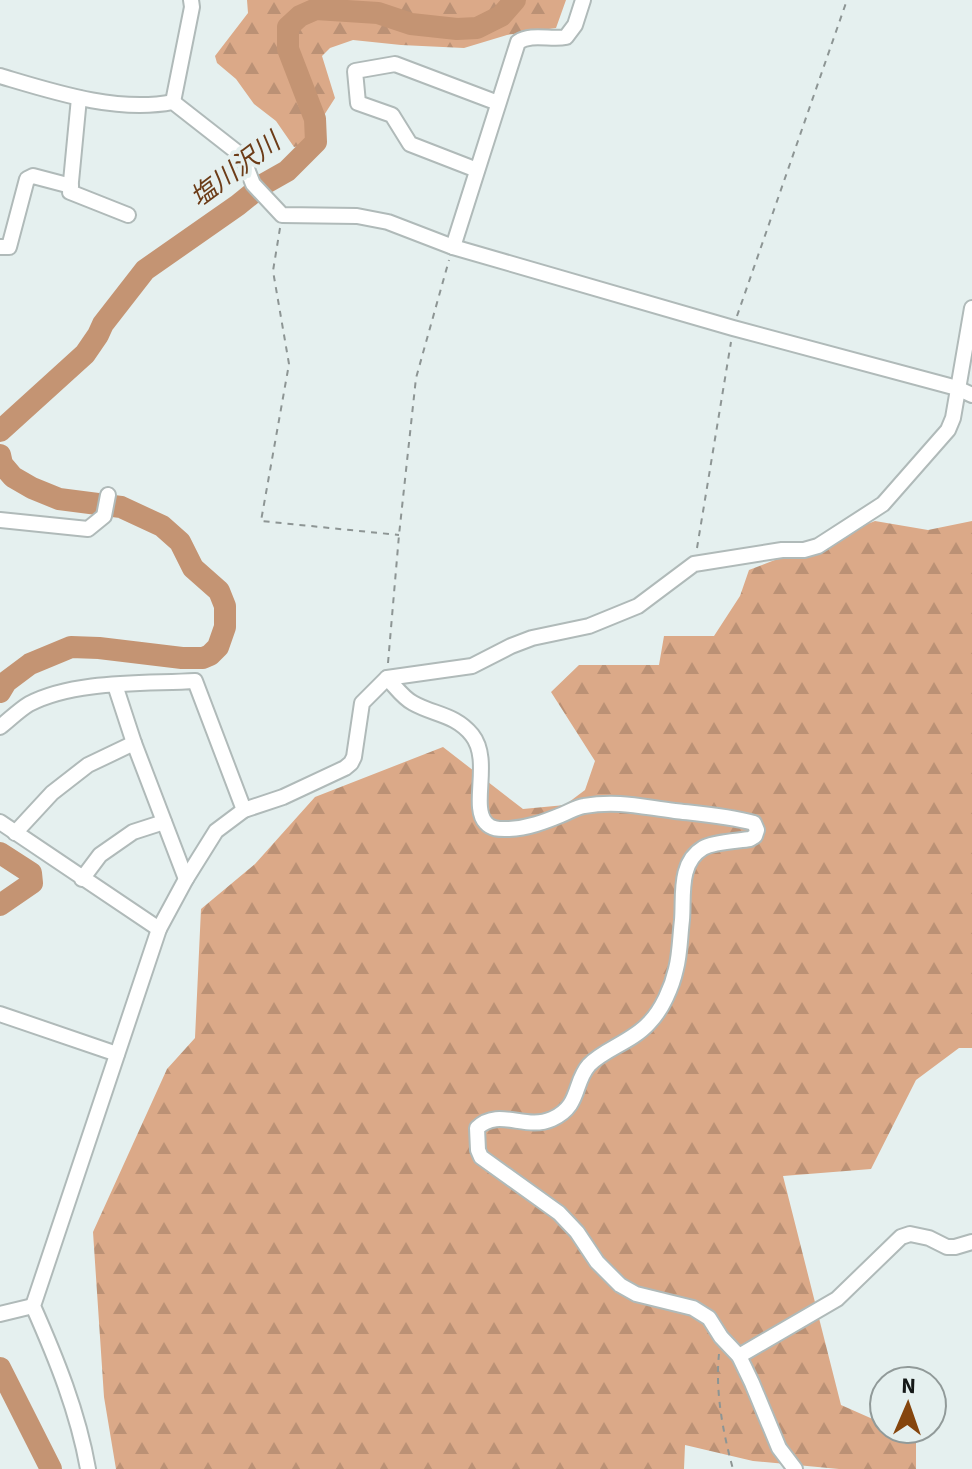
<svg xmlns="http://www.w3.org/2000/svg" width="972" height="1469" viewBox="0 0 972 1469" font-family="'Source Sans 3','Noto Sans JP',sans-serif">
<style>
.forest{fill:url(#forest-firs)}
.lines{fill:none;stroke-linecap:round;stroke-linejoin:round}
.river{stroke:#c49473;stroke-width:22}
.minor-casing{stroke:#b0bab9;stroke-width:18}
.path{stroke:#8d9594;stroke-width:2;stroke-dasharray:6 6;stroke-linecap:butt}
.minor{stroke:#fff;stroke-width:14}
.labels{text-anchor:middle;dominant-baseline:central;stroke-width:8;stroke-linejoin:round;paint-order:stroke}
.water-label{font-size:26px;font-style:italic;fill:#6c3c18;stroke:#e5f0ef}
</style>
<defs>
<pattern id="forest-firs" width="22" height="20" patternUnits="userSpaceOnUse" patternTransform="scale(2)"><rect width="22" height="20" fill="#dba988"/><path d="M5 1l3.5 6h-7zM16 11l3.5 6h-7z" fill="#bb9175"/></pattern>
</defs>
<rect width="100%" height="100%" fill="#e5f0ef"/>
<g class="forest">
<polygon points="247,0 566,0 556,28 507,35 464,48 401,45 353,40 330,48 322,56 335,98 305,145 294,147 276,121 254,104 236,79 217,63 215,56 248,13"/>
<polygon points="875,521 928,530 972,521 972,1048 959,1048 916,1080 871,1169 783,1176 841,1405 884,1424 884,1429 896,1429 916,1438 916,1469 839,1469 753,1461 685,1445 684,1469 116,1469 104,1397 93,1232 167,1069 195,1038 201,909 255,864 315,797 443,747 523,809 565,805 585,790 595,761 551,692 579,665 659,665 664,636 714,636 740,596 749,570"/>
</g>
<g class="lines">
<g class="river">
<polyline points="0,431 85,354 98,335 103,324 145,270 238,205 264,184 287,171 316,142 315,119 288,49 288,27 300,16 316,9 378,13 411,24 457,29 477,28 501,16 515,0"/>
<polyline points="0,455 2,464 13,477 32,488 59,499 121,507 162,526 180,542 193,568 219,591 225,606 225,627 218,647 210,655 203,658 182,658 99,648 71,647 30,664 6,682 0,692"/>
<polyline points="0,853 31,873 32,883 0,905"/>
<polyline points="0,1368 51,1469"/>
</g>
<defs>
<g id="minor">
<path d="M0 76C54 92 117 113 173 102L242 156 253 184 282 215 357 216 388 222 453 247 733 328 957 388 972 395"/>
<polyline points="79,98 70,192 128,215"/>
<polyline points="173,102 192,7 191,0"/>
<polyline points="477,170 410,144 392,115 358,103 355,71 395,64 498,103"/>
<polyline points="0,247 9,247 27,179 33,176 71,186"/>
<path d="M453 247 518 42C531 33 551 40 566 37L575 25 583 0"/>
<polyline points="0,520 88,529 104,516 108,495"/>
<path d="M387 678C395 686 403 698 413 703 434 715 455 714 472 735 492 760 470 807 486 823 492 830 501 829 509 829 528 828 544 822 561 815 569 812 576 807 584 806 618 800 642 807 675 811 702 814 728 816 754 823L757 830 755 836 750 839C738 841 713 842 703 848 678 863 684 896 682 920 680 936 680 954 676 969 672 987 662 1010 649 1023 632 1042 604 1049 589 1065 573 1083 581 1106 552 1119 525 1131 499 1107 477 1128L478 1150 481 1157 559 1213 577 1232 597 1262 620 1285 636 1294 693 1308 709 1318 721 1337 739 1356 752 1383 779 1448 795 1469"/>
<polyline points="115,685 134,743 186,879"/>
<path d="M0 727C9 720 19 710 29 704 75 680 144 684 195 681L244 810"/>
<polyline points="0,822 159,929"/>
<polyline points="15,833 52,793 88,765 134,743"/>
<polyline points="82,879 100,855 133,832 164,822"/>
<polyline points="0,1014 117,1054"/>
<polyline points="0,1314 33,1306"/>
<polyline points="739,1356 837,1299 901,1237 910,1234 929,1238 947,1247 955,1247 972,1242"/>
<path d="M88 1469C78 1412 56 1358 33 1306L159 929 186 879 216 831 244 810 283 797 345 768 351 763 354 757 362 703 387 678 472 666 511 646 532 638 589 626 638 606 694 564 782 550H804L818 546 883 504 948 430 953 418 972 308"/>
</g>
</defs>
<use href="#minor" class="minor-casing"/>
<g class="path">
<polyline points="280,228 273,271 289,364 261,521 399,535"/>
<polyline points="737,316 847,0"/>
<polyline points="697,548 731,342"/>
<polyline points="388,663 399,535 416,378 449,260"/>
<path d="M719 1354C715 1391 723 1433 733 1469"/>
</g>
<use href="#minor" class="minor"/>
</g>
<g class="labels">
<g class="water-label">
<text transform="translate(235 170) rotate(-37)">塩川沢川</text>
</g>
</g>
<g transform="translate(908 1405) rotate(2)"><circle r="38" fill="#e5f0ef" stroke="#919a99" stroke-width="2"/>
<path d="M0-6L14 30L0 20L-14 30Z" fill="#85450d"/>
<text y="-12" font-size="22" font-weight="bold" text-anchor="middle" fill="#141817">N</text>
</g>
</svg>
